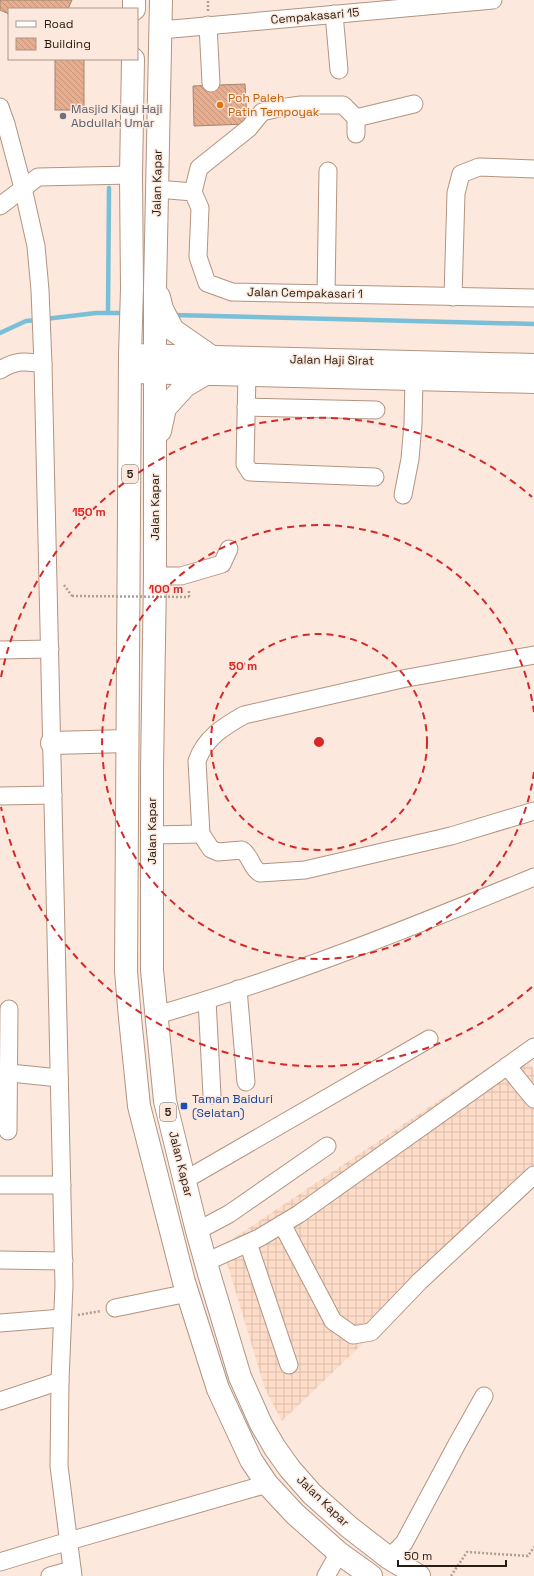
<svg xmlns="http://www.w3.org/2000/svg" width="534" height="1576" viewBox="0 0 534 1576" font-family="'Space Grotesk',sans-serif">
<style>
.industrial{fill:url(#industrial-grid)}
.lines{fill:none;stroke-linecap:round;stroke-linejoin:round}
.stream{stroke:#7abfd8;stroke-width:4.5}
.building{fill:url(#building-back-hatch);stroke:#a38473}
.minor-casing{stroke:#b29481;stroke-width:19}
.major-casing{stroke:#b29481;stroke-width:24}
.highway-casing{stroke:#b29481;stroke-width:24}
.path{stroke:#ae9e93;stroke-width:2.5;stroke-dasharray:2 2;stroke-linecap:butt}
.minor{stroke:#fff;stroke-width:17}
.major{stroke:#fff;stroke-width:22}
.highway{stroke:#fff;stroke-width:22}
.path-bridge{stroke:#ae9e93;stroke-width:2.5;stroke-dasharray:2 2;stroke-linecap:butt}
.ring{fill:none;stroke:#d62828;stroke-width:2;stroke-dasharray:7 5}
.food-dot{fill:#e8710a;stroke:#fce8dc;stroke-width:1.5}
.worship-dot{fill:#6b7280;stroke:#fce8dc;stroke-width:1.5}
.transit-dot{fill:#1a4fb4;stroke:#fce8dc;stroke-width:1.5}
.labels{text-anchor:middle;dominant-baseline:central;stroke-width:3;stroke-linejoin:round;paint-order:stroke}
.shield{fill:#fce8dc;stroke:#685a51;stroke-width:1}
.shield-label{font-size:11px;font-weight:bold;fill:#281d15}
.street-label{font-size:12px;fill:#281d15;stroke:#fce8dc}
.food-label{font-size:12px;fill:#c56008;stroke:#fce8dc;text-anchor:start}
.worship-label{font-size:12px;fill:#5b616d;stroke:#fce8dc;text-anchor:start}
.transit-label{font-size:12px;fill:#164399;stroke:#fce8dc;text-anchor:start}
.centre{fill:#d62828;stroke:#fce8dc;stroke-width:2}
.ring-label{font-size:12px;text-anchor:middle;font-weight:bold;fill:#d62828;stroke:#fce8dc;stroke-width:3;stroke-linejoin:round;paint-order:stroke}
</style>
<defs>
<pattern id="industrial-grid" width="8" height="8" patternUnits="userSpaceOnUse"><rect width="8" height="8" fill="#fdddc9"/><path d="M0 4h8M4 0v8" fill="none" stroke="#d9bdac"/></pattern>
<pattern id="building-back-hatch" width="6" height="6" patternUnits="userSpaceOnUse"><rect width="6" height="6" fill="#e6ad8f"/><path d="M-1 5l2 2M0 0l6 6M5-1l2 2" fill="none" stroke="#c5947a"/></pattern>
</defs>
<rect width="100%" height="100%" fill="#fce8dc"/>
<polygon class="industrial" points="519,1047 534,1070 534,1179 282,1421 265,1389 222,1246"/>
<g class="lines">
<g class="stream">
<polyline points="108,313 109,188"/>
<polyline points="173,315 534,324"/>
<polyline points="45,319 96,313 125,313"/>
<polyline points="0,333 26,321 38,320"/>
</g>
</g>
<g class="building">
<polygon points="0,0 72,0 68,9 9,9 9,14 0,10"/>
<rect x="55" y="59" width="29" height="51"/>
<polygon points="245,84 247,124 194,126 193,86"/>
</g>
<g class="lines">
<defs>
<g id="minor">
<polyline points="334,14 339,70"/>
<polyline points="208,25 211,83"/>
<polyline points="161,30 493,0"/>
<polyline points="0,107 6,124 23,188 36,246 40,290 43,364 64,1285 60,1381 59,1466 73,1576"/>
<polyline points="356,118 414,104"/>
<polyline points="157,189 193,192 200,208 198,257 207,283 232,292 534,298"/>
<polyline points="193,192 199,168 249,128 262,112 279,108 301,105 343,105 356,118 356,134"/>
<polyline points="0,206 38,177 131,175"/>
<polyline points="326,294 328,171"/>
<polyline points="453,297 456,193 461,174 479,167 534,169"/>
<path d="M0 370C16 360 25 361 43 364"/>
<polyline points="247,374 245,464 250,472 375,477"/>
<polyline points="246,407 376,410"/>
<polyline points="403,495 410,459 413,424 414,379"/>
<polyline points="155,576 181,576 222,564 229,549"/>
<polyline points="0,650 50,649"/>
<path d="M534 655 402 679 244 715C223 727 205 738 197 761L201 834 211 849 218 852 242 850C251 856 251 868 260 873L305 870 451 836 534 811"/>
<polyline points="0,796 53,795"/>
<polyline points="152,835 201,834"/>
<polyline points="238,989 246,1082"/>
<polyline points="207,1000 212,1095"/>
<path d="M157 1015C285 978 410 928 534 877"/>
<polyline points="507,1066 534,1099"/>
<polyline points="0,1072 59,1078"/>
<polyline points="8,1131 9,1009"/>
<polyline points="185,1180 429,1039"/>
<polyline points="0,1185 62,1185"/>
<polyline points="282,1224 333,1321 353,1335 371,1332 420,1281 534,1175"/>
<polyline points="197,1231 229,1214 327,1146"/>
<polyline points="248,1243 289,1365"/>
<polyline points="0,1260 64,1261"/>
<polyline points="206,1262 259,1238 299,1214 534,1047"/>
<polyline points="115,1308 188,1293"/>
<polyline points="0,1323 62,1318"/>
<polyline points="0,1401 60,1381"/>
<polyline points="389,1558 404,1543 457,1444 484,1396"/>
<polyline points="0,1562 69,1541 267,1484"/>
<polyline points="50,1576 72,1570"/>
<polyline points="326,1576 339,1553"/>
</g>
<g id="major">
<polyline points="130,355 534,365"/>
<polyline points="131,372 534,382"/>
</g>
<g id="highway">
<polyline points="161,0 155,289 155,576 152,771 152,970 165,1101 197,1231 210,1277 240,1377 261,1424 275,1448 290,1469 312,1494 349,1527 389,1558 419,1576"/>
<polyline points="134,9 134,0"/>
<polyline points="133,59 131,175 132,288 130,355 126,971 130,1018 139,1106 184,1282 218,1389 251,1460 267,1484 295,1514 339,1553 371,1576"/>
<polyline points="159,297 162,309 173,330 212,357"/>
<polyline points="160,431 165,408 185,386 207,373"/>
<polyline points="52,743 127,741"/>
</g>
</defs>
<use href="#minor" class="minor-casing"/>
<use href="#major" class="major-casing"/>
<use href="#highway" class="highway-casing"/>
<g class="path">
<polyline points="208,11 208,0"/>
<polyline points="64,585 72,596"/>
<polyline points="189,597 189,590"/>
<polyline points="78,1315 101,1311"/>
<polyline points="451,1576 467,1552 528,1556 534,1547"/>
</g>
<use href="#minor" class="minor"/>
<use href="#major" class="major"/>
<use href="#highway" class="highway"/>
<polyline class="path-bridge" points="72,596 189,597"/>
</g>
<g class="ring">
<circle cx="319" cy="742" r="108"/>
<path d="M534 772A217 217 0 1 1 534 712"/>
<path d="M532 987A325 325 0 0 1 1 807M1 677A325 325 0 0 1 532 497"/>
</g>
<circle class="food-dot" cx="220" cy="105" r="4"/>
<circle class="worship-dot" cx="63" cy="116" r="4"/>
<rect class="transit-dot" x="180" y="1102" width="8" height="8" rx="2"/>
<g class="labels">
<g class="shield">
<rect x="122" y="465" width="16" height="18" rx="3"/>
<rect x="160" y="1103" width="16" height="18" rx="3"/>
</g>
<g class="shield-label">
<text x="130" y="474">5</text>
<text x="168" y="1112">5</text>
</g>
<g class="street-label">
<text transform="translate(315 16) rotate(-5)">Cempakasari 15</text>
<text transform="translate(157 183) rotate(-89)">Jalan Kapar</text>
<text transform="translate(305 293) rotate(1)">Jalan Cempakasari 1</text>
<text transform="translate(332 360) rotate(1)">Jalan Haji Sirat</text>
<text transform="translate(155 507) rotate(-90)">Jalan Kapar</text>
<text transform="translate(152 831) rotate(-90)">Jalan Kapar</text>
<text transform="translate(181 1164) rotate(76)">Jalan Kapar</text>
<text transform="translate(323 1501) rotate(44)">Jalan Kapar</text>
</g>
<g class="food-label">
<text x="228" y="98">Poh Paleh<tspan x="228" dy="14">Patin Tempoyak</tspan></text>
</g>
<g class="worship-label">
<text x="71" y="109">Masjid Kiayi Haji<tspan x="71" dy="14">Abdullah Umar</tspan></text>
</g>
<g class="transit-label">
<text x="192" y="1099">Taman Baiduri<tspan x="192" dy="14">(Selatan)</tspan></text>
</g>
</g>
<circle cx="319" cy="742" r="6" class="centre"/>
<g class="ring-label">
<text x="89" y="516">150 m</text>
<text x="166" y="593">100 m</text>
<text x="243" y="670">50 m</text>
</g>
<rect x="8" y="8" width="130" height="52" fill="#fce8dc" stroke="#a7978c"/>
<rect x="16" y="21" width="20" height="6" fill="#ffffff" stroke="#a7978c"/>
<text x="44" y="28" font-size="12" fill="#281d15">Road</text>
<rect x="16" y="38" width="20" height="12" fill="url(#building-back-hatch)" stroke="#a7978c"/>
<text x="44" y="48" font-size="12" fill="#281d15">Building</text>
<path d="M398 1560v6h108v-6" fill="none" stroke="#281d15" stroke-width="2"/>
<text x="404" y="1560" font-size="12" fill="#281d15" stroke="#fce8dc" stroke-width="3" paint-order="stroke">50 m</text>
</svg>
